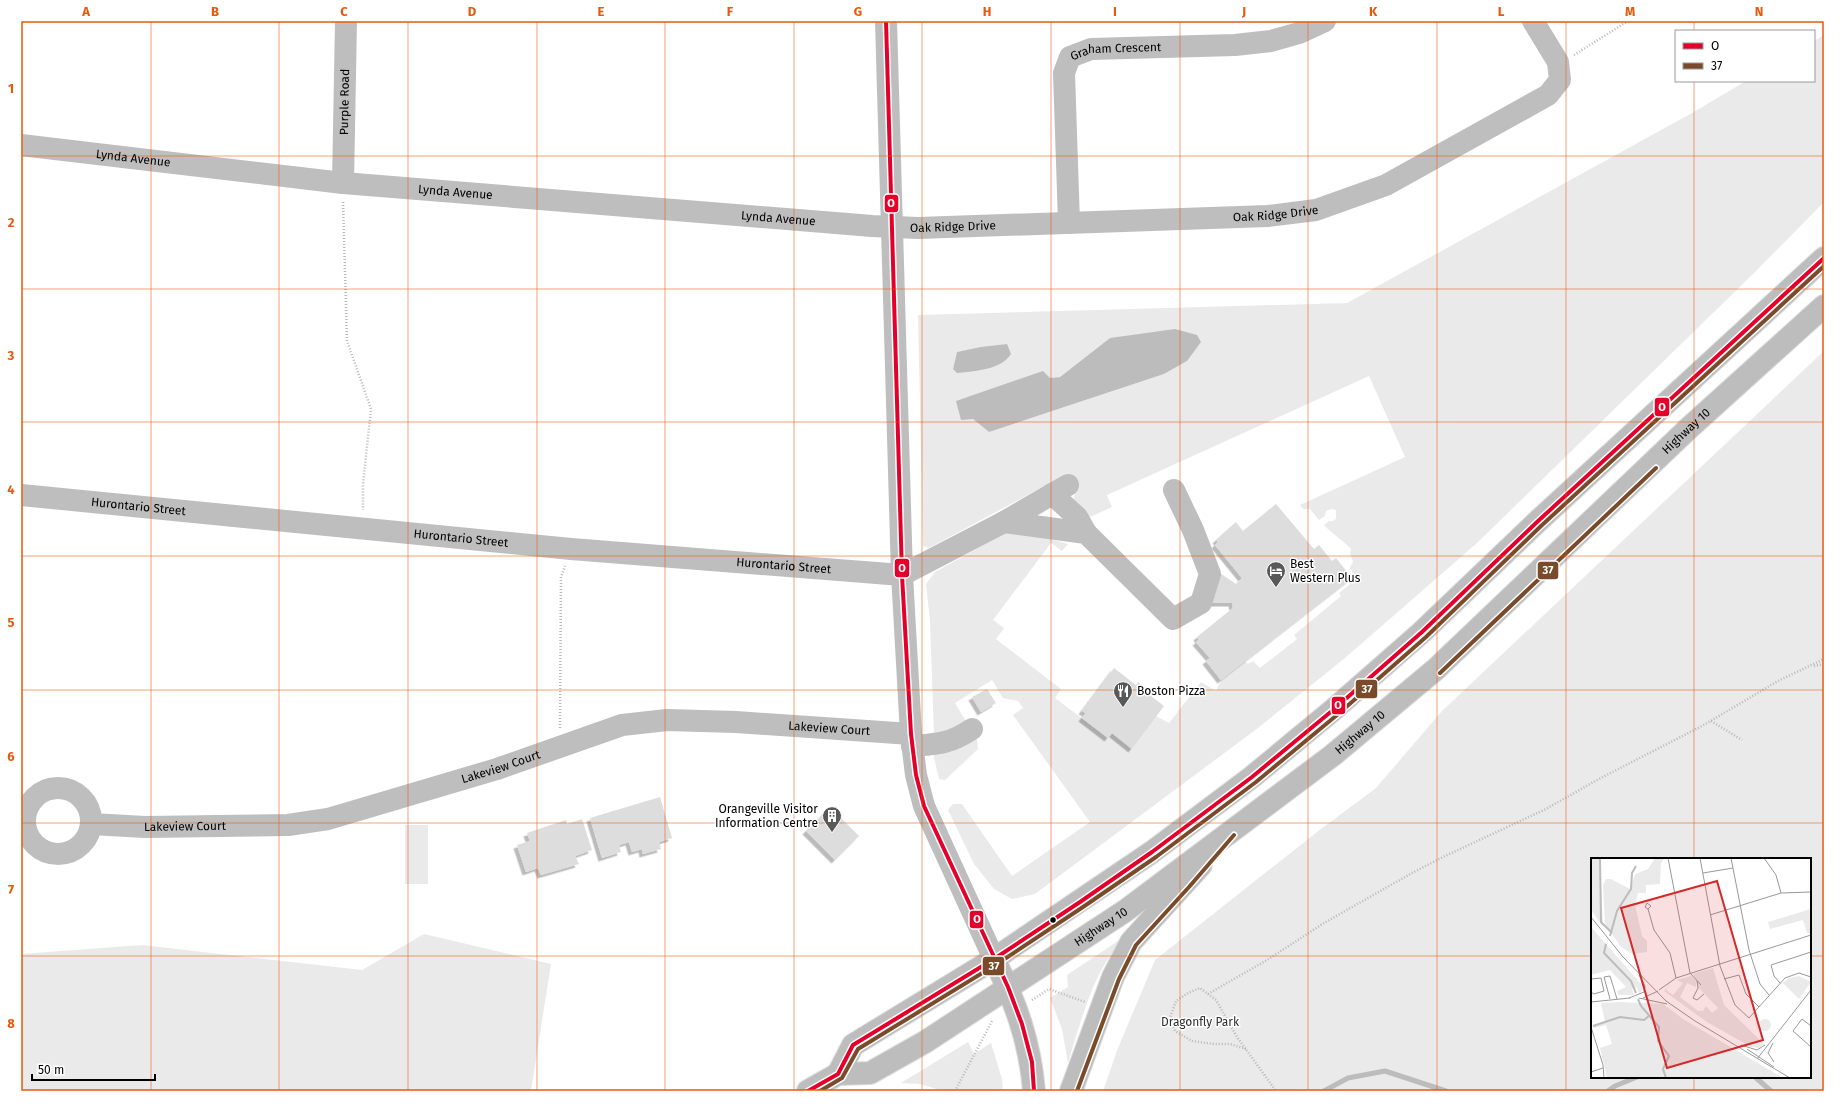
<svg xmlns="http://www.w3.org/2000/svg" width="1845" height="1112" viewBox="0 0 1845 1112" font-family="'Fira Sans',sans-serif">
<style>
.green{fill:#eaeaea;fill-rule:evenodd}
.water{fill:#bcbcbc}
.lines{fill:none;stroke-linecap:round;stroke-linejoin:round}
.stream{stroke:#bcbcbc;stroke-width:5}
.building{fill:#ddd;filter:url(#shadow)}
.major-casing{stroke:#dbdbdb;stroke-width:24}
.highway-casing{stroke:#dbdbdb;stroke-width:24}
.path{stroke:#b8b8b8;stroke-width:2.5;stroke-dasharray:1 2;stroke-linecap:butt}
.minor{stroke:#bebebe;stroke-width:22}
.major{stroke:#bdbdbd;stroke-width:22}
.highway{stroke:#bdbdbd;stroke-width:22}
.bus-1-casing{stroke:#fff;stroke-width:7}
.bus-2-casing{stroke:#fff;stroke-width:7}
.bus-1{stroke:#e4002b;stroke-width:4}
.bus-2{stroke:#7a4b2a;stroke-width:4}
.grid{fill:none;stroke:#e8590c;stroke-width:1;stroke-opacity:0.55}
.bus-dot{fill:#000;stroke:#fff;stroke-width:1.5}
.labels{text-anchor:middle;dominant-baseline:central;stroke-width:3;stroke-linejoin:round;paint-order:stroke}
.street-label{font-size:12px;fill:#000;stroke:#fff}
.poi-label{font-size:12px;fill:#000;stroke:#fff;text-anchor:start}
.park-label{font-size:12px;fill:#303030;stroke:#fff}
.inset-river{fill:none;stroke:#bcbcbc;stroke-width:2}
.inset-road{fill:none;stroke:#999;stroke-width:1}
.view{fill:#d62828;fill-opacity:0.15;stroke:#d62828;stroke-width:2}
.inset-edge{fill:none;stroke:#000;stroke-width:2}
.line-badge{stroke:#fff;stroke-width:1.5}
.badge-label{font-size:11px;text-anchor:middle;font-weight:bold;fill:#fff}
.neatline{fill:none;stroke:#e8590c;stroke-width:1.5}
.grid-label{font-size:13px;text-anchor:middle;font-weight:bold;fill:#e8590c}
</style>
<defs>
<filter id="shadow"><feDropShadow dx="-3.5" dy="3.5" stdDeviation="0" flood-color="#0004"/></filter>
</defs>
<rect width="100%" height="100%" fill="#fff"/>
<g class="green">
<path d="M1824 35V202L1755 272 1477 543 1345 658 1258 728 1035 894 1012 899 994 889 974 864 948 810 953 804H962L1012 876 1090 822 1013 715 1023 708 1018 701 1003 698 992 680 955 703 967 723 934 735 930 621 926 584 935 572 1005 533 1018 530 1068 544 1062 551 1051 543 993 620 1004 628 996 639 1061 689 1055 698 1108 738 1112 733 1132 749 1156 716 1169 723 1201 682 1216 691 1221 680 1245 661 1248 664 1253 661 1260 668 1297 639 1294 635 1341 596 1339 593 1355 580 1350 567 1353 562 1350 553 1351 549C1342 539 1333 535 1324 525L1329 521H1333L1336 519V510L1331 509 1326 511 1325 516 1319 520 1310 509H1303L1300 505 1405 457 1369 376 1107 495 1112 507 1090 517C1082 511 1070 505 1075 494L1065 475 929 548 923 546 918 315 1347 303 1692 113 1746 81H1814V41ZM1110 338 1187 361 1164 374 989 432 973 419 1050 378 1060 377ZM1007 344 953 369 957 352Z"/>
<path d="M1824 351V1091H1103L1118 1048 1155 960 1317 832 1376 788 1442 711ZM1592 859H1810V1077H1592Z"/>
<polygon points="977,737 978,749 945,780 939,779 933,753"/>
<rect x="405" y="825" width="23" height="59"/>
<polygon points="424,934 551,964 531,1091 21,1091 21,954 142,945 362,970"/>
<path d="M1124 937C1118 945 1111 953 1106 962 1088 992 1078 1030 1068 1063L1062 1029 1050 998 1068 987 1067 975Z"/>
<polygon points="968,1042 974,1054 991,1043 1002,1079 1003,1091 943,1091 920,1084 901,1083"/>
</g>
<g class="water">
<polygon points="1175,329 1197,335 1201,342 1187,361 1164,374 989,432 973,419 961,420 956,401 1043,371 1050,378 1060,377 1110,338"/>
<path d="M1007 344 1011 354C1001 370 975 371 957 373L953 369 957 352 981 347Z"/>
</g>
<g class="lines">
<g class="stream">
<polyline points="1755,1077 1771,1091"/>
<polyline points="1324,1091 1348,1078 1385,1071 1446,1091"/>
<polyline points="1608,1091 1615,1086 1637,1077"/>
</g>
</g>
<g class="building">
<polygon points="1276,504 1314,549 1319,545 1332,561 1336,558 1352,578 1221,680 1206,661 1210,658 1196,642 1199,640 1197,637 1233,608 1232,603 1212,603 1220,573 1236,584 1242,578 1215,545 1218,542 1216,540 1236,522 1243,531"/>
<polygon points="1114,668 1136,685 1138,682 1153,693 1151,696 1164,706 1132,749 1112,733 1108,738 1082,718 1086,713 1082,711"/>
<polygon points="987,689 996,703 981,712 972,697"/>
<polygon points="660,797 672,838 659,842 661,849 643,854 642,849 632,852 629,842 619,845 621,852 602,858 590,818"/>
<polygon points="835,806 842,813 839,816 859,836 835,860 806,831 830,807 831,809"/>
<polygon points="582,819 592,850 575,856 579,864 541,875 538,868 526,872 517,845 530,841 527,833 566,820 567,824"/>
</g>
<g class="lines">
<defs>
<path id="major" d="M994 959C1016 1003 1030 1042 1034 1091"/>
<g id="highway">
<polyline points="838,1074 853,1045 994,959 1152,852 1252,777 1333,710 1422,632 1537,522 1824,258"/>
<path id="s6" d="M808 1091 838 1074 870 1073 925 1042 1125 911 1333 755 1436 669 1689 428 1824 306"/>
<polyline points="1071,1091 1113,977 1131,942 1201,865"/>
</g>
</defs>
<use href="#major" class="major-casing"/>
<use href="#highway" class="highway-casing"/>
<g class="path">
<polyline points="1574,55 1628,21"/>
<polyline points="343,202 347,341 371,409 363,484 363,510"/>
<polyline points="1814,666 1824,664"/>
<polyline points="1711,721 1742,740"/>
<polyline points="560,728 561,577 565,566"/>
<polyline points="1208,994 1267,960 1324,923 1412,873 1443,857 1546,809 1597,780 1702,726 1778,681 1824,659"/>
<polyline points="1032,1000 1049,989 1085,1002"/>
<polyline points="1246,1049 1230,1044 1214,1044 1192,1041 1175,1031 1170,1018 1176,1001 1188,993 1200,988 1216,1000 1237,1037 1276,1091"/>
<polyline points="955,1091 992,1021"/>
</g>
<g class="minor">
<polyline points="886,21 902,575 911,734 916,775 924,806 994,959"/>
<path id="s1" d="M21 145 343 183 872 226 918 228 1268 216 1316 210 1386 185 1548 95 1560 80 1558 62 1533 21"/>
<path id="s2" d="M343 183 346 21"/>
<path id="s3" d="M1069 223 1064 73 1070 57 1091 49 1235 45 1271 41 1299 33 1325 21"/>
<polyline points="1052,494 1077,517 1086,533"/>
<path id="s4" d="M21 495 571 549 902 575"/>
<polyline points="1004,522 1086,533 1173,619 1201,603 1210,574 1193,530 1174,490"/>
<polyline points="902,575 1004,522 1068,485"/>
<path d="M912 746C937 744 950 744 972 729"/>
<circle cx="58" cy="821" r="33"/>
<path id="s5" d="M91 824 145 827 288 825 328 819 497 769 622 725 667 720 736 722 911 734"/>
</g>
<use href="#major" class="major"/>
<use href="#highway" class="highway"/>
<defs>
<g id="bus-1">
<polyline points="886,21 902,575 911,734 916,775 924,806 1008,987 1022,1024 1032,1062 1034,1091"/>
<polyline points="808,1091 838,1074 853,1045 994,959 1080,902 1152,852 1252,777 1333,710 1422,632 1537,522 1824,258"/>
</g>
<g id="bus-2">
<polyline points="1440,673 1656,468"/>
<polyline points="820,1091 842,1078 858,1049 997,964 1083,907 1156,857 1256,782 1337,715 1426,637 1541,526 1824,266"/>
<polyline points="1077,1091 1119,979 1136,945 1189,887 1234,835"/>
</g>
</defs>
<use href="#bus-1" class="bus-1-casing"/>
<use href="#bus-2" class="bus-2-casing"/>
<use href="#bus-1" class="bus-1"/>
<use href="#bus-2" class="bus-2"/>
</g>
<path class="grid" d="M151 21V1091M279 21V1091M408 21V1091M537 21V1091M665 21V1091M794 21V1091M922 21V1091M1051 21V1091M1180 21V1091M1308 21V1091M1437 21V1091M1566 21V1091M1694 21V31M1694 81V859M21 156H1824M21 289H1824M21 422H1824M21 556H1824M21 690H1824M21 823H1824M21 956H1592M1810 956H1824M1694 1077V1091"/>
<defs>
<symbol id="hotel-pin" viewBox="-11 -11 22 30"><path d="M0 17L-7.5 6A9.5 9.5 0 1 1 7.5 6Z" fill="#595959" stroke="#fff"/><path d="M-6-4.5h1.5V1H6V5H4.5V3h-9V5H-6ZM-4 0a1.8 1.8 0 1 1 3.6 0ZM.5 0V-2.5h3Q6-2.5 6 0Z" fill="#fff"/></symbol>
<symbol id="restaurant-pin" viewBox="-11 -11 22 30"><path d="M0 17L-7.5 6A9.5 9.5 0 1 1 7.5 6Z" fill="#595959" stroke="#fff"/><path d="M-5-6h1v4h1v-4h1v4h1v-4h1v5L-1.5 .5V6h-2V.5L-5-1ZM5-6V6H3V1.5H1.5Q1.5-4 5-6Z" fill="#fff"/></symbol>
<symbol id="building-pin" viewBox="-11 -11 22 30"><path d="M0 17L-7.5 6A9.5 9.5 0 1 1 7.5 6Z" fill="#595959" stroke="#fff"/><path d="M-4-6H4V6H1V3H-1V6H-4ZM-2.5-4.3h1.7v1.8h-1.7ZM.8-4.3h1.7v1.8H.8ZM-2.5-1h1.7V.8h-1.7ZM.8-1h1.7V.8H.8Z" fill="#fff"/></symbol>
</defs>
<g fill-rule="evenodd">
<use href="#hotel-pin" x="1265" y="560" width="22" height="30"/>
<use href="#restaurant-pin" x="1112" y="680" width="22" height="30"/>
<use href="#building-pin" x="821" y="805" width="22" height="30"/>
</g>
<circle class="bus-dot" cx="1053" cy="920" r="3.5"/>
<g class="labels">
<g class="street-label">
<text stroke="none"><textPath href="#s3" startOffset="214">Graham Crescent</textPath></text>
<text stroke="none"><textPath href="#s2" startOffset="81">Purple Road</textPath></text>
<text stroke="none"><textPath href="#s1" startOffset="113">Lynda Avenue</textPath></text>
<text stroke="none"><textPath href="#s1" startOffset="437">Lynda Avenue</textPath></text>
<text stroke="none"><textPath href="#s1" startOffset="1259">Oak Ridge Drive</textPath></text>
<text stroke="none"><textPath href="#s1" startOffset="761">Lynda Avenue</textPath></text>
<text stroke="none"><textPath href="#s1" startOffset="936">Oak Ridge Drive</textPath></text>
<text stroke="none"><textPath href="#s6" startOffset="1108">Highway 10</textPath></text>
<text stroke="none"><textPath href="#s4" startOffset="118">Hurontario Street</textPath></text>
<text stroke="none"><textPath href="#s4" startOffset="442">Hurontario Street</textPath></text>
<text stroke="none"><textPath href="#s4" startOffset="766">Hurontario Street</textPath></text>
<text stroke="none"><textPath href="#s5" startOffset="754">Lakeview Court</textPath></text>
<text stroke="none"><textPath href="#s6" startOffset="664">Highway 10</textPath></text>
<text stroke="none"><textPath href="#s5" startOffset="418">Lakeview Court</textPath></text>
<text stroke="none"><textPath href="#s5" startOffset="94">Lakeview Court</textPath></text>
<text stroke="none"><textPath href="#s6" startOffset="340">Highway 10</textPath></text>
</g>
<g class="poi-label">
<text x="1290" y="564">Best<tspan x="1290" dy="14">Western Plus</tspan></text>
<text x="1137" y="691">Boston Pizza</text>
<text x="818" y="809" text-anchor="end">Orangeville Visitor<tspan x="818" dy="14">Information Centre</tspan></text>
</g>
<g class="park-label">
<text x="1200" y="1022">Dragonfly Park</text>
</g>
</g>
<g transform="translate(1591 858)">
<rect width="220" height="220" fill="#fff"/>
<path d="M0 0H9L12 69 0 52ZM64 0H74L70 5 69 26 55 27V35H47L44 47 51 78 56 83V94L41 96 30 89 14 66 12 27 15 21H20L39 31 44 16 57 11ZM220 51V75H216L212 62 179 71 177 64ZM0 69 50 126 52 132 48 136 46 129 41 131 43 137H27L26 133 35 129 19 112 0 117ZM122 110 133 147 173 186 168 190 160 189 116 164 73 133 80 125 75 132 82 137 92 125 86 122 100 118 105 123V129L96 125 89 139 107 153H112L115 148 121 155 127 150 108 130 102 116ZM208 118 220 124 208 141 192 125 198 120ZM28 144 72 146 92 161 192 220H16L9 190 21 186 15 167 3 170 2 168 14 164 10 145ZM168 167a6 6 0 1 1 12 0a6 6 0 1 1-12 0Z" fill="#eaeaea"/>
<path class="inset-river" d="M9 0 10 64 21 75M19 78 26 53 40 31 41 15 45 8M15 86 13 95 40 123 45 135M47 141 50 148 68 169 67 183 78 198 72 211 75 220M2 168 29 159 53 162 58 158"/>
<path class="inset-road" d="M77 0 99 115M109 0 129 108 144 147 158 160 194 120 208 115 220 119M140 0 158 92 169 126 178 137M173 0 185 17 190 35M112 15 142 10M57 51 60 48 56 45 54 49 57 51 63 72 79 95 85 120M119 57 190 35 220 34M0 59 32 99 75 143 104 163 199 220M99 115 110 127M0 121 10 120 13 133 3 136 0 134M133 121 148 117 155 136 168 149M106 123 107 130 102 140 106 142 113 136M189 125 183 118 180 107 220 94M68 132 85 120 220 77M38 140 53 134 54 128 48 117M48 140 76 146M52 140 67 133M19 141 13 119 19 118 26 141M0 144 39 140M220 168 211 161 202 173 220 189M0 169 12 207 13 220M182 185 177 195 183 204M150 187 166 192 174 187M156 191 183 209M166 201 220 132M0 214 12 210"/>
<path class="view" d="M126 23 172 182 76 210 30 50Z"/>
<rect width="220" height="220" class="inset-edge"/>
</g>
<g class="line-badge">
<rect x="884" y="194" width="15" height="19" rx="4" fill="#e4002b"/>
<rect x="1654" y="397" width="16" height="20" rx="4" fill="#e4002b"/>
<rect x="894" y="558" width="16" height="20" rx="4" fill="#e4002b"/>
<rect x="1537" y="561" width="22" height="19" rx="4" fill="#7a4b2a"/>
<rect x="1355" y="679" width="23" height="20" rx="4" fill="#7a4b2a"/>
<rect x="1331" y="696" width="15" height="19" rx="4" fill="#e4002b"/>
<rect x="969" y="910" width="15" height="19" rx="4" fill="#e4002b"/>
<rect x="982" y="956" width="23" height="20" rx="4" fill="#7a4b2a"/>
</g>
<g class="badge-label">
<text x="891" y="207">O</text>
<text x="1662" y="411">O</text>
<text x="902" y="572">O</text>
<text x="1548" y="574">37</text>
<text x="1367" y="693">37</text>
<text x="1338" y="709">O</text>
<text x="977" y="923">O</text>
<text x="994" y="970">37</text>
</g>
<rect width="1845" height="1112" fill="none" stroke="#ffffff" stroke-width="44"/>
<rect x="1675" y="30" width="140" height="52" fill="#ffffff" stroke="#999999"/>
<rect x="1683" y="43" width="20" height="6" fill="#e4002b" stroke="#999999"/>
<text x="1711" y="50" font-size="12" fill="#000000">O</text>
<rect x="1683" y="63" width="20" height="6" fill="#7a4b2a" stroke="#999999"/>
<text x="1711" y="70" font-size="12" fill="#000000">37</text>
<path d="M32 1074v6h123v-6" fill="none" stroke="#000000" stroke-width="2"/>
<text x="38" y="1074" font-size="12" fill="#000000" stroke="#ffffff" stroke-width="3" paint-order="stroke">50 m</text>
<rect x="22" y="22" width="1801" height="1068" class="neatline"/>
<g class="grid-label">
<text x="86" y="16">A</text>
<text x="215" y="16">B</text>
<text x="344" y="16">C</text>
<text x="472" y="16">D</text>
<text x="601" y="16">E</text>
<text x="730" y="16">F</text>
<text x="858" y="16">G</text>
<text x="987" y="16">H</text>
<text x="1115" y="16">I</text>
<text x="1244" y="16">J</text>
<text x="1373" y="16">K</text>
<text x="1501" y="16">L</text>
<text x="1630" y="16">M</text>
<text x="1759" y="16">N</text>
<text x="11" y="93">1</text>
<text x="11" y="227">2</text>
<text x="11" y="360">3</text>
<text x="11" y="494">4</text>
<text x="11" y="627">5</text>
<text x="11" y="761">6</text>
<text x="11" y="894">7</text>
<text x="11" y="1028">8</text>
</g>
</svg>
